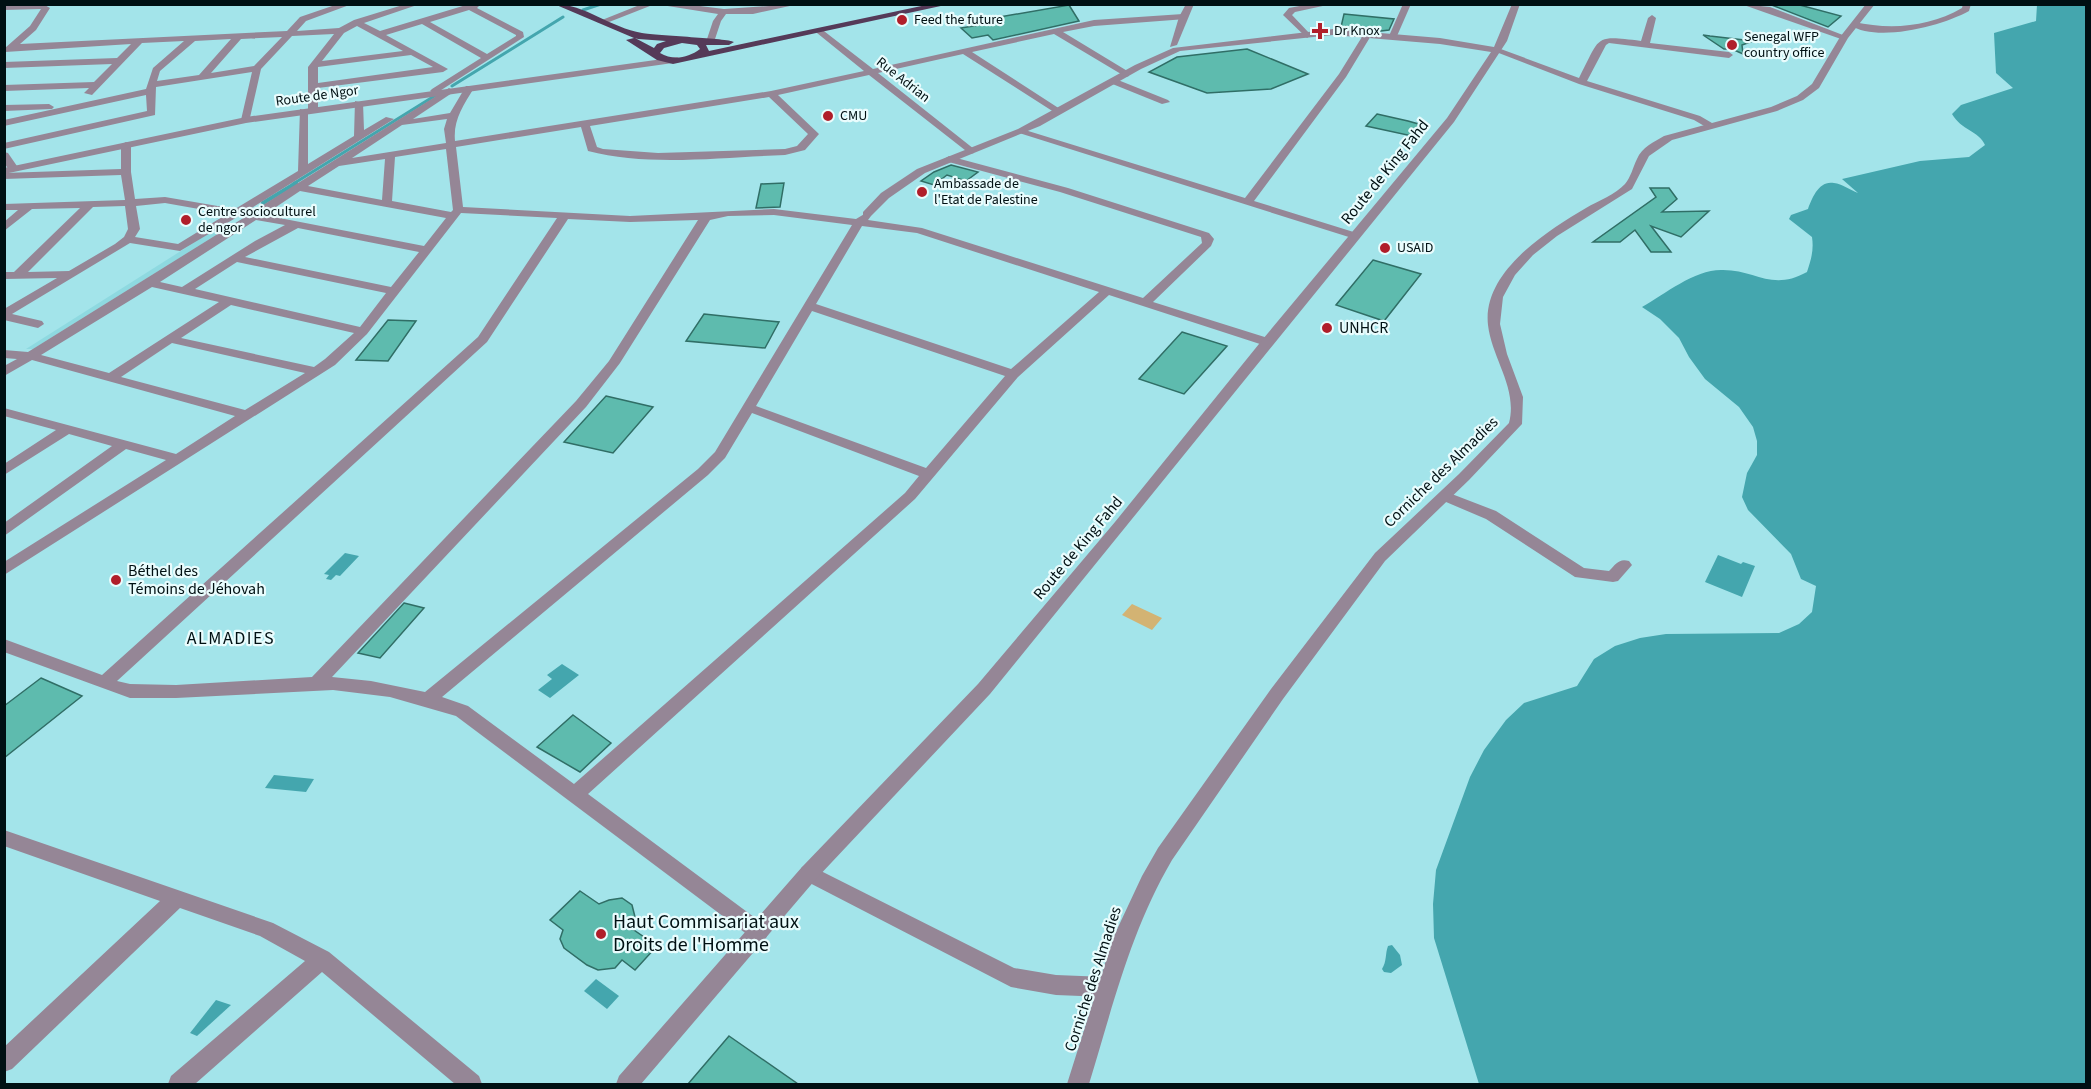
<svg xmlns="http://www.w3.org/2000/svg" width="2091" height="1089" viewBox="0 0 2091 1089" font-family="'Source Sans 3',sans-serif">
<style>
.built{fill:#8ed9e0}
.green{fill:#d3b373}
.water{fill:#44a6ae}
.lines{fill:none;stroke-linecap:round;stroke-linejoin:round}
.stream-far1{stroke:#44a6ae;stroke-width:3}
.stream{stroke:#44a6ae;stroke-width:4}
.building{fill:#5ebbae;stroke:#306e66;stroke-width:1.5}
.minor{fill:#958696;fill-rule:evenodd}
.tertiary{fill:#958696;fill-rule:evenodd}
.trunk{fill:#553a58;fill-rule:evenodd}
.poi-dot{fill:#b01e2a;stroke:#e9fcfd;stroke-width:2}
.labels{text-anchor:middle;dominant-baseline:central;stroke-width:4.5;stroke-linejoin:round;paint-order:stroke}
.far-poi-label{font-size:14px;fill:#001013;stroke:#e9fcfd;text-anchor:start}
.far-street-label{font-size:14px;fill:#001013;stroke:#e9fcfd}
.street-label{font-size:16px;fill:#001013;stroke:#e9fcfd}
.poi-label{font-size:16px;fill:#001013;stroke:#e9fcfd;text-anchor:start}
.neighbourhood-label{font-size:18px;letter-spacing:1.5px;fill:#001013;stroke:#e9fcfd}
.near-poi-label{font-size:20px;fill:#001013;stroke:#e9fcfd;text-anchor:start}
</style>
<rect width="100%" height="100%" fill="#a3e4ea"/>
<polygon class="built" points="214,230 221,232 33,349 26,349"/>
<polygon class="green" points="1132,604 1162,618 1152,630 1122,615"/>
<g class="water">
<path d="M2037 5H2086V1084H1479L1434 938 1433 904 1436 870 1470 777 1484 750 1506 720 1524 703 1577 686 1594 659 1615 646 1640 638 1666 634 1779 633 1799 624 1812 612 1816 586 1801 579 1791 554 1748 510 1742 497 1747 473 1757 455V441L1753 427 1739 407 1705 379 1689 357 1679 338 1660 319 1642 307C1665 294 1694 270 1721 270 1755 269 1771 292 1807 272 1811 260 1814 250 1812 237L1789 219 1791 215 1808 209C1812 198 1819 180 1834 183 1842 184 1850 190 1858 193L1842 179 1920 161 1969 157 1985 145C1979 131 1961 130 1952 114L1961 105 2013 88 1996 73 1994 33 2036 21Z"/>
<polygon points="345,553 359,556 340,576 336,575 331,580 326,579 329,575 324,574"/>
<polygon points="1718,555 1741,564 1743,562 1755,566 1742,597 1705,582"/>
<polygon points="562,664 579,675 550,698 538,690 552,679 547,675"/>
<polygon points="274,775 314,779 306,792 265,788"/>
<path d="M1392 945 1400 955 1402 965 1391 973 1384 972 1382 969C1387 961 1385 954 1388 946Z"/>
<polygon points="596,979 619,996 607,1009 584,991"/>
<polygon points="216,1000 231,1005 197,1036 190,1033"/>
</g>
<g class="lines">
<g class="stream-far1">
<polyline points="583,10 601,4"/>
<polyline points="452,86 563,17"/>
<polyline points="293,184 436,95"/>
</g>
<polyline class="stream" points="263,203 296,183"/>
</g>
<g class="building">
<polygon points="1769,4 1796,4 1841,16 1828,27"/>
<polygon points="1069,5 1079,21 993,40 988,35 972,38 961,28 992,23 988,19"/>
<polygon points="1344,14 1394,19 1389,30 1381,31 1341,27"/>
<polygon points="1703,35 1710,36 1753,41 1742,45 1743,54 1732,49 1724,49"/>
<polygon points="1247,49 1308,74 1271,89 1207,93 1149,72 1177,57"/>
<polygon points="1377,114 1408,121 1422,125 1412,136 1366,126"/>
<polygon points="951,165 978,172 966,181 947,175 934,185 921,181 934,172"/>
<polygon points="784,183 780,207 756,208 761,184"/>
<polygon points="1650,188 1669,188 1677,199 1662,212 1709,211 1681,237 1651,226 1671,252 1651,252 1635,230 1620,242 1593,242 1656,197"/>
<polygon points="1373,260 1421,274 1384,321 1336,305"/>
<polygon points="704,314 760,320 779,322 765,348 686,341"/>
<polygon points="388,320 416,321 388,361 356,360"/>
<polygon points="1182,332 1227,346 1184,394 1139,379"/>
<polygon points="606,396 653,407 613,453 564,442"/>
<polygon points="404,603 424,608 380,658 358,653"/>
<polygon points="41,678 82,696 4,758 4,706"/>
<polygon points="573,715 611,743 580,772 537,747"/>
<polygon points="580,891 599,904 609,900 622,898 632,905 635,917 631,928 657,946 635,970 622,960 615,968 598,970 587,965 564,948 560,939 563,930 550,920"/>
<polygon points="729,1036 798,1084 688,1084"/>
</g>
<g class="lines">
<g class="minor">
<path d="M21 4H43L50 8 36 30 20 44 287 31 300 17 338 4H352L306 21 297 31 339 28 354 20 406 4H420L364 23 380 31 466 5 481 4 477 8 523 32 524 37 435 94 430 91 432 89 481 58 422 24 386 35 448 69 443 72 318 88V109L313 112 308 109V67L334 34 292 36 261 69 249 122 241 120 252 72 156 87 155 115 4 149V143L147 111 146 95 4 126V120L146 89 153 68 184 41 142 43 92 95 84 93 89 88 4 91V85L94 82 112 64 4 68V62L117 58 131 44 5 52V48L30 26 41 9 4 10V5ZM469 10 516 35V36L487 54 430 22ZM357 26 403 51 322 61 344 33ZM282 37 254 66 211 73 241 39ZM231 39 199 75 157 81 160 71 195 41ZM411 55 433 67 318 83V67Z"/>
<polygon points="642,4 655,4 604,24 597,22"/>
<polygon points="655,4 684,4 724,9 799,4 753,14 726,14 721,21 714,42 710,45 706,42 713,21 718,14"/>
<polygon points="1310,4 1332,4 1295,12 1292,15 1311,35 1307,38 1283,15 1289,8"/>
<polygon points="1403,4 1411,4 1397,36 1390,38 1389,36"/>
<polygon points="1741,4 1770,7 1848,37 1841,39"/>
<path d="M1963 4H1971L1969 11C1942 26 1877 43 1850 25L1854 22C1891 30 1929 27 1962 8Z"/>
<path d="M1183 14 1186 15V19L1094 26 1063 32 1129 72V76L1126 77 1054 34 972 52 1060 109V113L1057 114 963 54 878 73 974 149V153L970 154 869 75 778 95 819 134 805 150 785 155C723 157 648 167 588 151L581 127 456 147 463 207 630 216 774 209 856 219 866 213 871 216 868 220 922 228 1143 298 1202 243 1201 237 1060 192 945 161 944 159 949 156 1068 188 1209 233 1214 239 1211 246 1153 302 1271 339 1273 342 1271 345H1263L1109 295 1018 377 915 499 588 794 766 926 769 932 766 938 759 941 752 938 456 716 390 697 333 690 176 698H130L4 652V639L102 675 478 337 557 218 461 213 367 334 335 365 4 575V562L166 460 126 449 4 536V523L112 446 69 434 4 475V464L56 430 4 416V408L176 454 235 416 32 360 4 376V366L17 359 4 358V350L28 352 245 217 239 216 180 251 130 243 12 314 42 321 44 324 38 328 4 320V309L57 278 4 279V272H14L80 208 32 209 4 231V222L18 210H4V204L125 200 121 175 4 179V173L121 169V145L126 142 131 145V172L135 199 165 197 235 209 298 171 300 109 308 111V164L354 136 355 101 363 103 364 130 386 117 394 119 247 211 252 212 449 88 454 91 452 93 413 119 450 113 466 86H472L474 88C463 106 453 120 455 141L771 91 864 71 817 33 816 31 820 28 873 69 1094 20ZM769 97 808 134 797 146 785 149 658 153 603 149 597 147 590 126ZM447 119 444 129 446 143 352 158 402 125ZM446 149 453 210 451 212 392 201 395 157ZM385 159 382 200 308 186 339 166ZM300 191 446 218 424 246 264 215ZM165 203 227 214 178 244 135 237 140 229 136 206ZM125 206 128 229 124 237 115 244 69 271 28 272 93 207ZM774 215 852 225 715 452 698 469 425 692 371 681 332 677 586 407 620 363 710 220 728 216ZM568 219 630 222 698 220 609 361 576 401 312 677 176 685 130 684 117 681 487 342ZM256 220 285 225 255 241 182 287 160 282ZM862 226 917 233 1099 292 1011 369 816 304ZM298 228 419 252 391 287 245 257ZM237 262 386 293 360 327 195 289ZM152 287 219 302 109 373 41 355ZM231 305 354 333 325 359 314 367 181 338ZM812 311 1005 376 926 468 756 406ZM172 343 305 373 245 410 121 377ZM752 413 919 476 905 493 574 784 468 706 442 697 708 475 725 458Z"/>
<path d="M1652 15 1656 18 1650 43 1729 52 1733 55 1729 58 1609 43 1606 45 1587 81 1700 116 1712 123V127H1706L1694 120 1579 84 1491 50 1498 48 1579 78C1601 36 1593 35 1641 41L1648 18Z"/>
<polygon points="1365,32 1372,34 1346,77 1254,201 1360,234 1360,238 1352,238 1016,132 1025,130 1245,198 1339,74"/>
<polygon points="1113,78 1168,100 1170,102 1162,104 1110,83 1108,81"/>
<polygon points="49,104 54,107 52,109 4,111 4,105"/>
<polygon points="4,152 8,153 19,169 18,171 10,171 4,163"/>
<path d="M1444 491 1496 511 1584 568 1609 571C1616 564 1619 558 1629 561L1632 565 1618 581 1613 582 1575 577 1486 519 1439 499 1437 496Z"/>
<polygon points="4,830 273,923 329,952 479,1076 482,1084 455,1084 322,972 195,1084 168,1084 171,1076 305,961 260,936 180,908 12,1069 4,1072 4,1047 160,901 4,846"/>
<polygon points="809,865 1014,968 1056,975 1106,977 1113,980 1116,987 1113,994 1106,997 1056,995 1011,987 802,879 799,873 802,867"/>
</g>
<g class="tertiary">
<polygon points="1186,4 1194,4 1177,45 1170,47 1179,17"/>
<polygon points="1512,4 1520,4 1507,41 1454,122 990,694 816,879 641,1084 616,1084 619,1076 802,867 978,684 1115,522 1263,339 1447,118 1491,52 1440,44 1333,35 1180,51 1141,69 1040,126 925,173 889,198 871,216 863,216 863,212 881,193 917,169 1018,129 1135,65 1173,48 1333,29 1440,38 1494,47"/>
<path d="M1866 4H1875L1848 38 1819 88 1803 100 1777 111 1672 140 1649 156 1632 189 1557 236 1533 255 1515 275 1503 297 1500 324 1507 354 1523 397 1522 424 1469 480 1385 561 1283 699 1172 860C1130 932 1113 1006 1089 1084H1067L1113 938 1142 876 1158 848 1271 689 1375 553 1459 474 1509 423C1518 388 1492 359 1488 325 1482 272 1547 231 1586 208 1598 201 1616 194 1625 184 1631 177 1633 167 1637 159 1642 147 1654 142 1664 136L1771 107 1797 96 1812 84 1840 37Z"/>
<polygon points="677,57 682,60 680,62 246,123 4,174 4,168 246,117"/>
</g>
<path class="trunk" d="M554 4C585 4 611 28 642 33 657 36 728 38 734 42L729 45H706L709 51 931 4H950L673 64 657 60 626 40 634 38ZM635 38 638 39 666 41 657 44 654 48ZM682 43 697 45 700 49C688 58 673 61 660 53L664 48Z"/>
</g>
<g class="poi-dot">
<circle cx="902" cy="20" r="6"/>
<path d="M1317 22h6v6h6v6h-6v6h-6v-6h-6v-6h6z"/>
<circle cx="1732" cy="45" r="6"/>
<circle cx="828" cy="116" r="6"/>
<circle cx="922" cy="192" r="6"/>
<circle cx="186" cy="220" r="6"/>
<circle cx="1385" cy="248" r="6"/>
<circle cx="1327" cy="328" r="6"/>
<circle cx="116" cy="580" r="6"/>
<circle cx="601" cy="934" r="6"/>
</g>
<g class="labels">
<g class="far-poi-label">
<text x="914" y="20">Feed the future</text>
<text x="1334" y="31">Dr Knox</text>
<text x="1744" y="37">Senegal WFP<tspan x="1744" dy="16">country office</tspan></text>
<text x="840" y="116">CMU</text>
<text x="934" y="184">Ambassade de<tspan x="934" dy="16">l'Etat de Palestine</tspan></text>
<text x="198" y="212">Centre socioculturel<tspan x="198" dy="16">de ngor</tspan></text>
<text x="1397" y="248">USAID</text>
</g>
<g class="far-street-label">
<text transform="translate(903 80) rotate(38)">Rue Adrian</text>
<text transform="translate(317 96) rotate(-8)">Route de Ngor</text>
</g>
<g class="street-label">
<text transform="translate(1385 172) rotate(-51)">Route de King Fahd</text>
<text transform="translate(1441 472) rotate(-44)">Corniche des Almadies</text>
<text transform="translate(1078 548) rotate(-50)">Route de King Fahd</text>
<text transform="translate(1093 979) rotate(-72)">Corniche des Almadies</text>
</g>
<g class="poi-label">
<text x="1339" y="328">UNHCR</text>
<text x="128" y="571">Béthel des<tspan x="128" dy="18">Témoins de Jéhovah</tspan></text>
</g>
<g class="neighbourhood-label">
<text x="231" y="638">ALMADIES</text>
</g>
<g class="near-poi-label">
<text x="613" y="922">Haut Commisariat aux<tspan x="613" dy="23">Droits de l'Homme</tspan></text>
</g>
</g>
<rect width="2091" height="1089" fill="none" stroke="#001013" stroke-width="12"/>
</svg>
